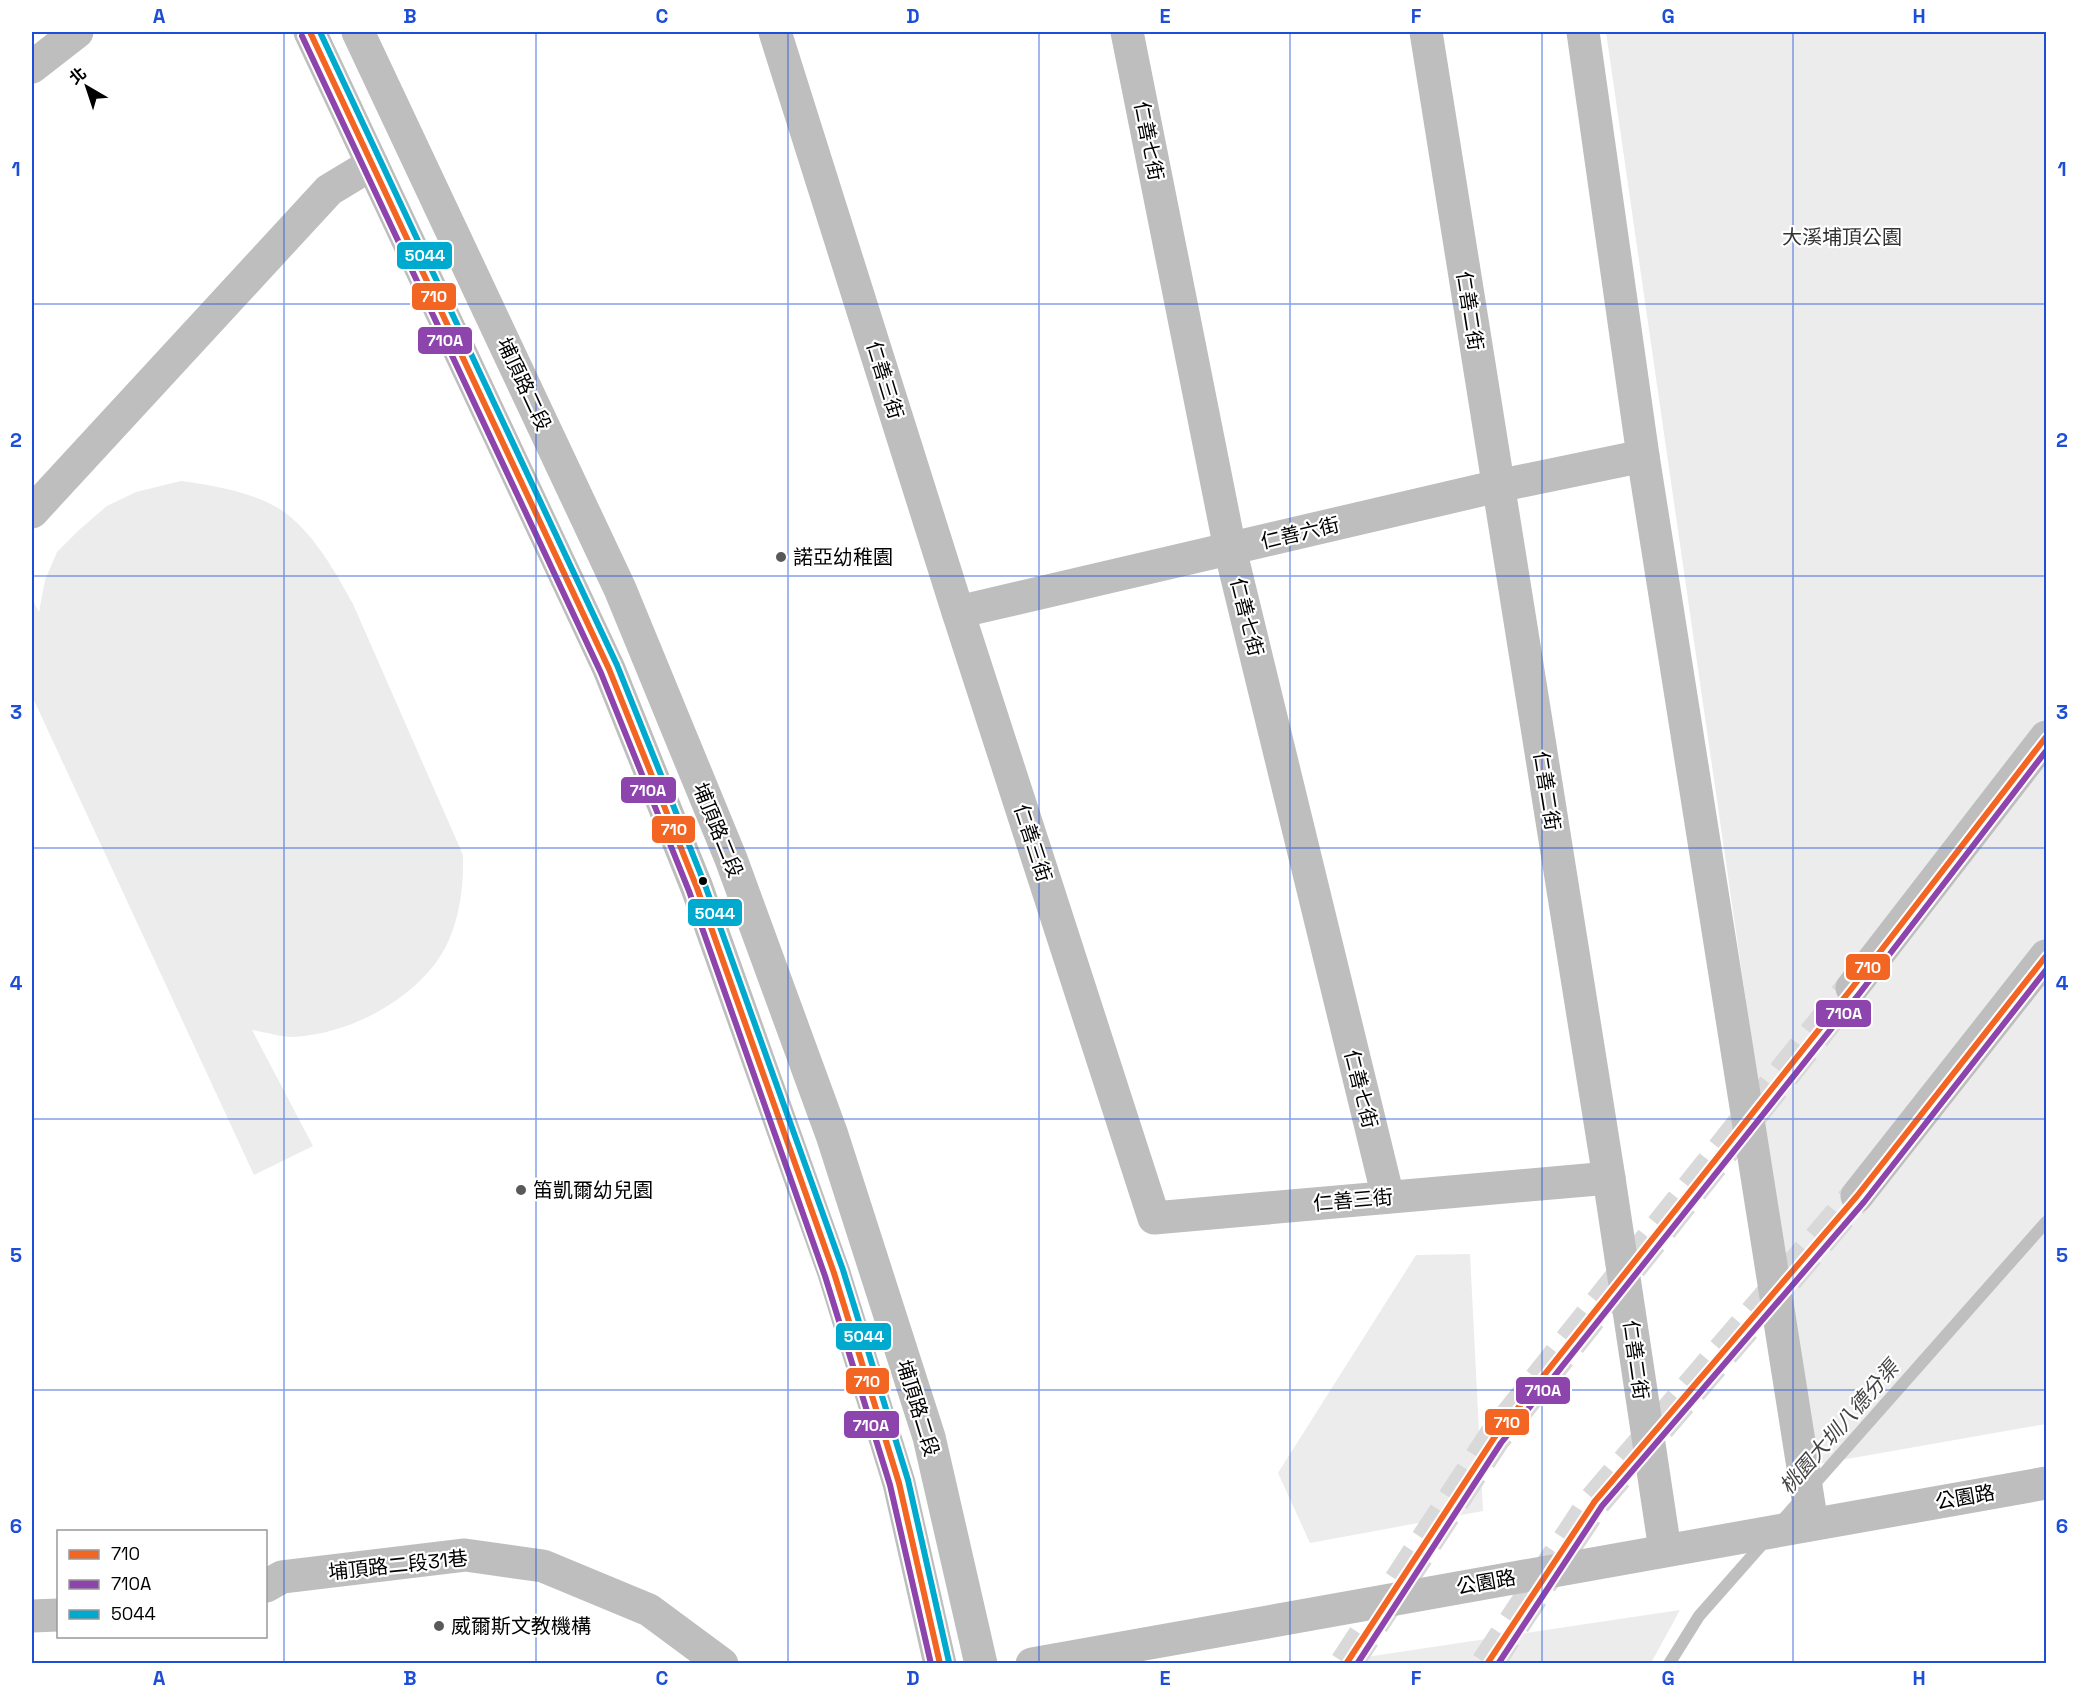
<svg xmlns="http://www.w3.org/2000/svg" width="2078" height="1695" viewBox="0 0 2078 1695" font-family="'Space Grotesk','Noto Sans TC',sans-serif">
<style>
.green{fill:#ececec}
.lines{fill:none;stroke-linecap:round;stroke-linejoin:round}
.stream{stroke:#bfbfbf;stroke-width:12}
.highway-tunnel{stroke:#d9d9d9;stroke-width:33;stroke-dasharray:33 16;stroke-linecap:butt}
.minor{stroke:#bebebe;stroke-width:33}
.highway{stroke:#bebebe;stroke-width:33}
.bus-1-casing{stroke:#fff;stroke-width:10}
.bus-2-casing{stroke:#fff;stroke-width:10}
.bus-3-casing{stroke:#fff;stroke-width:10}
.bus-1{stroke:#f26522;stroke-width:6}
.bus-2{stroke:#8e44ad;stroke-width:6}
.bus-3{stroke:#00a9ce;stroke-width:6}
.grid{fill:none;stroke:#1d4ed8;stroke-width:1.5;stroke-opacity:0.55}
.poi-dot{fill:#595959;stroke:#fff;stroke-width:2}
.bus-dot{fill:#000;stroke:#fff;stroke-width:2}
.labels{text-anchor:middle;dominant-baseline:central;stroke-width:4.5;stroke-linejoin:round;paint-order:stroke}
.street-label{font-size:20px;fill:#000;stroke:#fff}
.park-label{font-size:20px;fill:#333;stroke:#fff}
.poi-label{font-size:20px;fill:#000;stroke:#fff;text-anchor:start}
.water-label{font-size:21px;font-style:italic;fill:#444;stroke:#fff}
.line-badge{stroke:#fff;stroke-width:2}
.badge-label{font-size:16px;text-anchor:middle;font-weight:bold;fill:#fff}
.neatline{fill:none;stroke:#1d4ed8;stroke-width:2}
.grid-label{font-size:20px;text-anchor:middle;font-weight:bold;fill:#1d4ed8}
</style>
<rect width="100%" height="100%" fill="#fff"/>
<g class="green">
<polygon points="1606,32 2046,32 2046,1424 1813,1465"/>
<path d="M181 481C213 485 262 494 287 514 316 537 336 573 353 604L463 855C464 892 458 934 435 964 402 1006 346 1034 293 1037 280 1037 265 1032 252 1030L313 1146 254 1175 32 696V599L39 612 45 580 57 552 79 530 107 506 136 492Z"/>
<polygon points="1470,1254 1483,1511 1310,1543 1278,1473 1416,1255"/>
<polygon points="1680,1610 1651,1663 1326,1663"/>
</g>
<g class="lines">
<g class="stream">
<polyline points="1779,1524 2046,1222"/>
<polyline points="1669,1664 1699,1616 1766,1540"/>
</g>
<g class="highway-tunnel">
<polyline points="1346,1664 1494,1438 1852,988"/>
<polyline points="1487,1664 1595,1501 1857,1196"/>
</g>
<g class="minor">
<polyline points="310,32 609,669 697,888 834,1273 899,1483 940,1664"/>
<polyline points="358,32 620,589 731,859 832,1135 929,1437 981,1664"/>
<polyline points="775,32 958,612 1154,1218 1609,1178"/>
<polyline points="1127,32 1230,549 1388,1197"/>
<polyline points="1426,32 1609,1178 1665,1550"/>
<polyline points="1583,32 1643,456 1812,1524"/>
<polyline points="32,67 77,32"/>
<polyline points="32,512 329,190 372,164"/>
<polyline points="958,612 1498,486 1643,456"/>
<polyline points="266,1586 282,1577 465,1555 543,1566 649,1610 722,1664"/>
<polyline points="32,1616 58,1615"/>
<polyline points="1032,1664 2046,1483"/>
</g>
<g class="highway">
<polyline points="1852,988 2046,737"/>
<polyline points="1857,1196 2046,956"/>
</g>
<defs>
<g id="bus-1">
<polyline points="310,32 609,669 697,888 834,1273 899,1483 940,1664"/>
<polyline points="1346,1664 1494,1438 1852,988 2046,737"/>
<polyline points="1487,1664 1595,1501 1857,1196 2046,956"/>
</g>
<g id="bus-2">
<polyline points="302,36 601,673 689,891 825,1276 890,1485 931,1664"/>
<polyline points="1357,1664 1501,1443 1859,994 2046,751"/>
<polyline points="1498,1664 1602,1506 1864,1202 2046,970"/>
</g>
<polyline id="bus-3" points="320,32 617,665 705,885 843,1270 908,1480 949,1662"/>
</defs>
<use href="#bus-1" class="bus-1-casing"/>
<use href="#bus-2" class="bus-2-casing"/>
<use href="#bus-3" class="bus-3-casing"/>
<use href="#bus-1" class="bus-1"/>
<use href="#bus-2" class="bus-2"/>
<use href="#bus-3" class="bus-3"/>
</g>
<path class="grid" d="M284 32V1664M536 32V1664M788 32V1664M1039 32V1664M1290 32V1664M1542 32V1664M1793 32V1664M32 304H2046M32 576H2046M32 848H2046M32 1119H2046M32 1390H2046"/>
<g class="poi-dot">
<circle cx="781" cy="557" r="6"/>
<circle cx="521" cy="1190" r="6"/>
<circle cx="439" cy="1626" r="6"/>
</g>
<circle class="bus-dot" cx="703" cy="881" r="5"/>
<g class="labels">
<g class="street-label">
<text transform="translate(1149 141) rotate(79)">仁善七街</text>
<text transform="translate(1470 311) rotate(81)">仁善二街</text>
<text transform="translate(885 380) rotate(73)">仁善三街</text>
<text transform="translate(524 384) rotate(65)">埔頂路二段</text>
<text transform="translate(1300 533) rotate(-13)">仁善六街</text>
<text transform="translate(1247 617) rotate(76)">仁善七街</text>
<text transform="translate(1547 791) rotate(81)">仁善二街</text>
<text transform="translate(718 830) rotate(68)">埔頂路二段</text>
<text transform="translate(1033 843) rotate(72)">仁善三街</text>
<text transform="translate(1361 1089) rotate(76)">仁善七街</text>
<text transform="translate(1353 1200) rotate(-5)">仁善三街</text>
<text transform="translate(1636 1360) rotate(82)">仁善二街</text>
<text transform="translate(918 1408) rotate(73)">埔頂路二段</text>
<text transform="translate(1965 1497) rotate(-10)">公園路</text>
<text transform="translate(398 1565) rotate(-6)">埔頂路二段31巷</text>
<text transform="translate(1486 1582) rotate(-10)">公園路</text>
</g>
<g class="park-label">
<text x="1842" y="237">大溪埔頂公園</text>
</g>
<g class="poi-label">
<text x="793" y="557">諾亞幼稚園</text>
<text x="533" y="1190">笛凱爾幼兒園</text>
<text x="451" y="1626">威爾斯文教機構</text>
</g>
<g class="water-label">
<text transform="translate(1839 1427) rotate(-49)">桃園大圳八德分渠</text>
</g>
</g>
<g class="line-badge">
<rect x="396" y="241" width="57" height="29" rx="6" fill="#00a9ce"/>
<rect x="411" y="282" width="46" height="29" rx="6" fill="#f26522"/>
<rect x="417" y="326" width="56" height="29" rx="6" fill="#8e44ad"/>
<rect x="620" y="776" width="57" height="28" rx="6" fill="#8e44ad"/>
<rect x="651" y="815" width="45" height="29" rx="6" fill="#f26522"/>
<rect x="687" y="898" width="56" height="29" rx="6" fill="#00a9ce"/>
<rect x="1845" y="953" width="46" height="28" rx="6" fill="#f26522"/>
<rect x="1815" y="999" width="57" height="29" rx="6" fill="#8e44ad"/>
<rect x="835" y="1322" width="57" height="29" rx="6" fill="#00a9ce"/>
<rect x="845" y="1367" width="45" height="28" rx="6" fill="#f26522"/>
<rect x="1515" y="1376" width="56" height="29" rx="6" fill="#8e44ad"/>
<rect x="1484" y="1408" width="46" height="28" rx="6" fill="#f26522"/>
<rect x="843" y="1410" width="57" height="29" rx="6" fill="#8e44ad"/>
</g>
<g class="badge-label">
<text x="425" y="261">5044</text>
<text x="434" y="302">710</text>
<text x="445" y="346">710A</text>
<text x="648" y="796">710A</text>
<text x="674" y="835">710</text>
<text x="715" y="919">5044</text>
<text x="1868" y="973">710</text>
<text x="1844" y="1019">710A</text>
<text x="864" y="1342">5044</text>
<text x="867" y="1387">710</text>
<text x="1543" y="1396">710A</text>
<text x="1507" y="1428">710</text>
<text x="871" y="1431">710A</text>
</g>
<rect width="2078" height="1695" fill="none" stroke="#ffffff" stroke-width="66"/>
<rect x="57" y="1530" width="210" height="108" fill="#ffffff" stroke="#999999" stroke-width="1.5"/>
<rect x="69" y="1550" width="30" height="9" fill="#f26522" stroke="#999999" stroke-width="1.5"/>
<text x="111" y="1560" font-size="18" fill="#000000">710</text>
<rect x="69" y="1580" width="30" height="9" fill="#8e44ad" stroke="#999999" stroke-width="1.5"/>
<text x="111" y="1590" font-size="18" fill="#000000">710A</text>
<rect x="69" y="1610" width="30" height="9" fill="#00a9ce" stroke="#999999" stroke-width="1.5"/>
<text x="111" y="1620" font-size="18" fill="#000000">5044</text>
<g transform="translate(87 87) rotate(321)" stroke="#ffffff" stroke-width="4.5" paint-order="stroke">
<path d="M0-4.5L10 22L0 15L-10 22Z" fill="#000000"/>
<text y="-9" font-size="16" font-weight="bold" text-anchor="middle" fill="#000000">北</text>
</g>
<rect x="33" y="33" width="2012" height="1629" class="neatline"/>
<g class="grid-label">
<text x="159" y="23">A</text>
<text x="410" y="23">B</text>
<text x="662" y="23">C</text>
<text x="913" y="23">D</text>
<text x="1165" y="23">E</text>
<text x="1416" y="23">F</text>
<text x="1668" y="23">G</text>
<text x="1919" y="23">H</text>
<text x="16" y="176">1</text>
<text x="2062" y="176">1</text>
<text x="16" y="447">2</text>
<text x="2062" y="447">2</text>
<text x="16" y="719">3</text>
<text x="2062" y="719">3</text>
<text x="16" y="990">4</text>
<text x="2062" y="990">4</text>
<text x="16" y="1262">5</text>
<text x="2062" y="1262">5</text>
<text x="16" y="1533">6</text>
<text x="2062" y="1533">6</text>
<text x="159" y="1685">A</text>
<text x="410" y="1685">B</text>
<text x="662" y="1685">C</text>
<text x="913" y="1685">D</text>
<text x="1165" y="1685">E</text>
<text x="1416" y="1685">F</text>
<text x="1668" y="1685">G</text>
<text x="1919" y="1685">H</text>
</g>
</svg>
